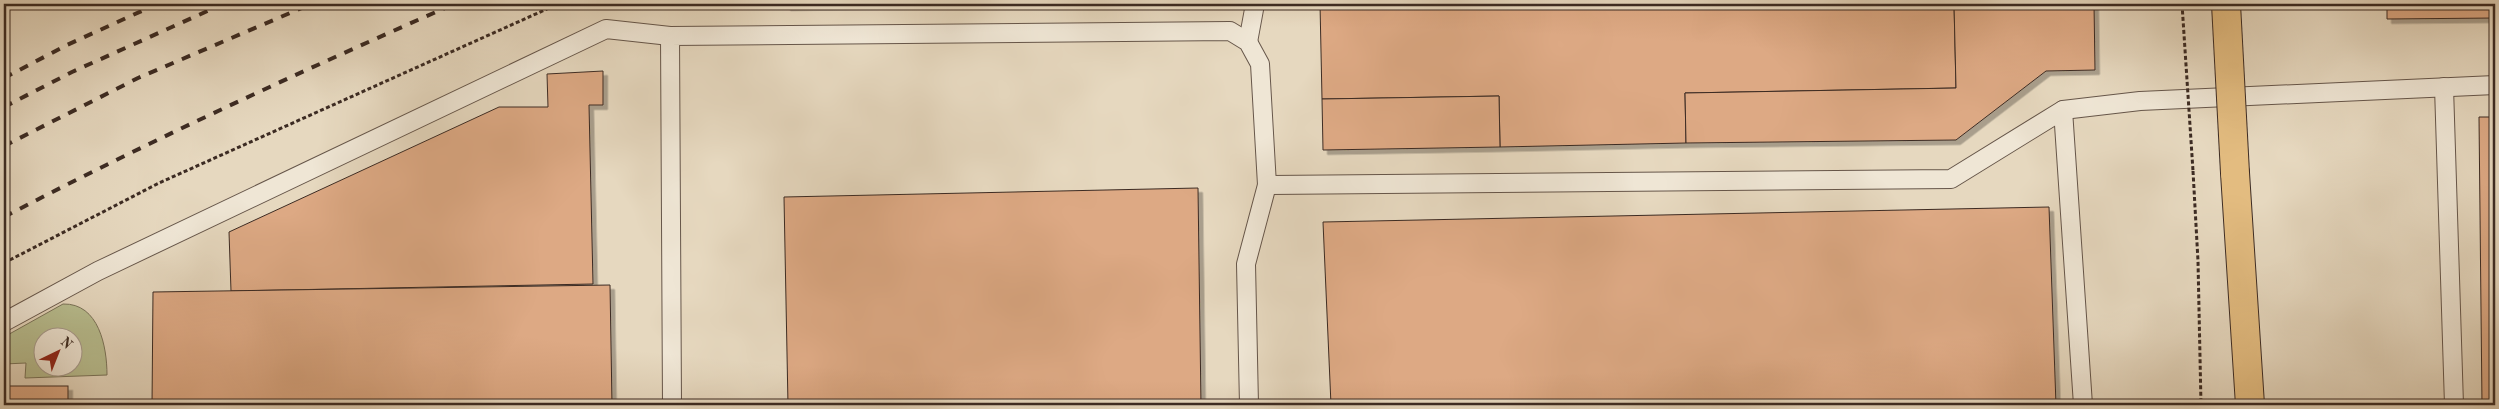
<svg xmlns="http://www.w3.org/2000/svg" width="2499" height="409" viewBox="0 0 2499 409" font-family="'Old Standard TT',serif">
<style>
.green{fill:#b8be90;stroke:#7a745a;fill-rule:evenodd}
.building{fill:#dda984;stroke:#3c2b23;filter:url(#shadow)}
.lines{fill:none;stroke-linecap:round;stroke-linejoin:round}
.lane-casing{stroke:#66564a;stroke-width:20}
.primary-casing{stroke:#3c2b23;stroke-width:30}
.path{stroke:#3c2b23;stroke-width:3;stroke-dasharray:4 2.5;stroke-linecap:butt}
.lane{stroke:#efe6d5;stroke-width:18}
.primary{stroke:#e3bc80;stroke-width:28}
.rail{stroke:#3c2b23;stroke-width:4;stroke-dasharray:9 9;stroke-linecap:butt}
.primary-bridge-casing{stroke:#3c2b23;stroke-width:30;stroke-linecap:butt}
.path-bridge{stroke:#3c2b23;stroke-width:3;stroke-dasharray:4 2.5;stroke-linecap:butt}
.primary-bridge{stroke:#e3bc80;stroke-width:28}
</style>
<defs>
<filter id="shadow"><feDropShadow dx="4.5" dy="4.5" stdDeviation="0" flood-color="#0004"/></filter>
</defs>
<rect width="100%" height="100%" fill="#e6d8bf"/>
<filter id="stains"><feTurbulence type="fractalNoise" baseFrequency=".004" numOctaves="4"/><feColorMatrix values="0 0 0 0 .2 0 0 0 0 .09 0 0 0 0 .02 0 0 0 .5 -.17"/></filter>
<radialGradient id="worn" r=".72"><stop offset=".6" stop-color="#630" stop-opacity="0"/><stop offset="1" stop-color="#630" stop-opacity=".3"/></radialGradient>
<path class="green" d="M63 304C99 303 107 347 107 375L25 378 26 363 4 364V337ZM42 336H72V366H42Z"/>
<g class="building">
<polygon points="786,4 905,4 786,6"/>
<polygon points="1320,4 1954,4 1956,88 1685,93 1686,143 1500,147 1499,96 1322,99"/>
<polygon points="1954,4 2094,4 2095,70 2046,71 1956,140 1686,143 1685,93 1956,88"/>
<polygon points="2387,4 2495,4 2495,18 2387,19"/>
<polygon points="603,71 603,105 589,105 593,284 231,291 229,232 499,107 548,107 547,74"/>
<polygon points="1499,96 1500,147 1323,150 1322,99"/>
<polygon points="2479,117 2495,117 2495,405 2482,405"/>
<polygon points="1198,188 1201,405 788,405 784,197"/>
<polygon points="2049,207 2056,405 1331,405 1323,222"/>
<polygon points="610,285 612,405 152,405 153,292"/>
<rect x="4" y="386" width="64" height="19"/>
</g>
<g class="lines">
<defs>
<g id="lane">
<polyline points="1248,42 1255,4"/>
<polyline points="2444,87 2454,405"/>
<polyline points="2063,110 2083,405"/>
<polyline points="4,322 98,271 606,29 670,36"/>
<polyline points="672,405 670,36 1230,31 1248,42 1260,64 1267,185 1951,179 2063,110 2140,101 2495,85"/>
<polyline points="1249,405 1246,264 1267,185"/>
</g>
<polyline id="primary" points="2235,173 2250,405"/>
</defs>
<use href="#lane" class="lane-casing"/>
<use href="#primary" class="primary-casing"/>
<g class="path">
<polyline points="2193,171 2198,261 2201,405"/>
<polyline points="4,263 159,183 558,4"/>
</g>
<use href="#lane" class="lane"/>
<use href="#primary" class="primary"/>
<g class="rail">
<polyline points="4,78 67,45 157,4"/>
<polyline points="4,107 72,72 223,4"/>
<polyline points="4,146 138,78 311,4"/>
<path d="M4 217C151 140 302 71 454 4"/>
</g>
<defs>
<polyline id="primary-bridge" points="2226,4 2235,173"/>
</defs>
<use href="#primary-bridge" class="primary-bridge-casing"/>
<polyline class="path-bridge" points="2182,4 2193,171"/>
<use href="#primary-bridge" class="primary-bridge"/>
</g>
<rect width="2499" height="409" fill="none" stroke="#e6d8bf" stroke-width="20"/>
<rect x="5" y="5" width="2489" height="399" fill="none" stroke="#3c2b23" stroke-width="2.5"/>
<rect x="10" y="10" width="2479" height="389" fill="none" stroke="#3c2b23"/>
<g transform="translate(58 352) rotate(43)"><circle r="24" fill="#efe6d5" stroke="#a79b8e"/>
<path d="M0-4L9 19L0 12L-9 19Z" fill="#8f2418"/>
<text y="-8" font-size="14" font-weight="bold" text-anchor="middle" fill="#3c2b23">N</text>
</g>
<rect width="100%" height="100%" filter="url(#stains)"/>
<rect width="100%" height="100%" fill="url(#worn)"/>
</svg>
